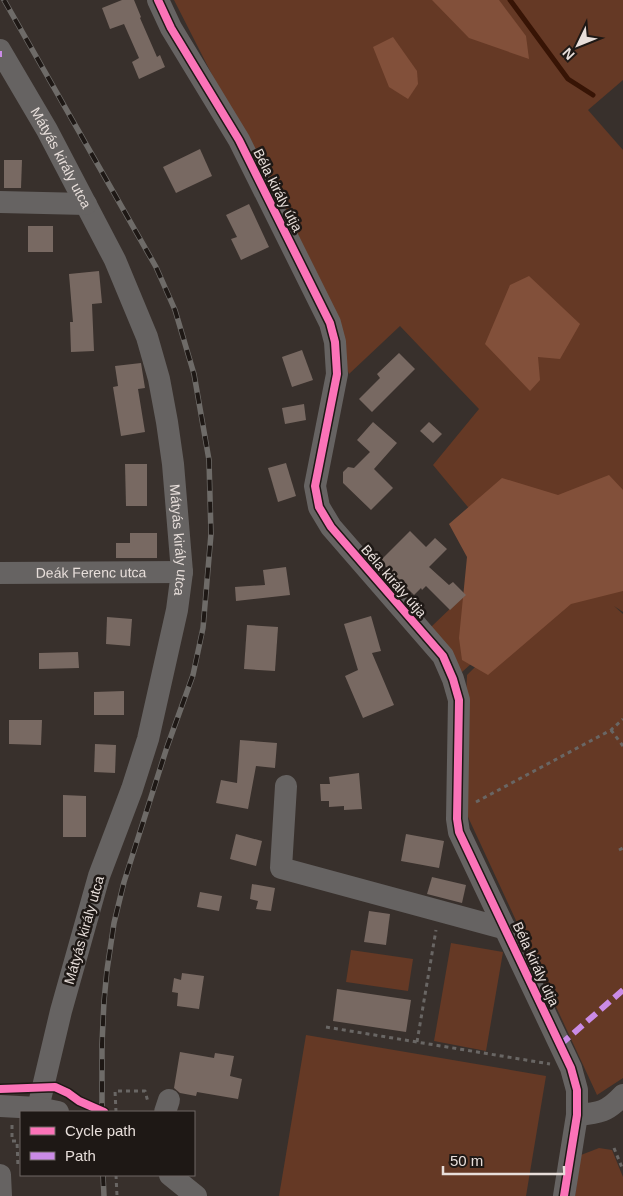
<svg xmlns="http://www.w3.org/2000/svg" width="623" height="1196" viewBox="0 0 623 1196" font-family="Helvetica,sans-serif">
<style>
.green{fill:#653925}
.forest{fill:#82503a}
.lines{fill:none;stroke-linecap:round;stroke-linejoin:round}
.stream{stroke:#371405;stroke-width:5}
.building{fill:#786962}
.path{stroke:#696664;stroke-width:3;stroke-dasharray:4 4;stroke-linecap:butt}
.minor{stroke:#666362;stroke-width:22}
.rail-casing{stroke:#6e6b68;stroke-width:5.5}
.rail{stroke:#1e1815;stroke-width:4;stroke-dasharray:11;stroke-linecap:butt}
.quiet{stroke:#ca8be6;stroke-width:6;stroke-dasharray:12 6;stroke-linecap:butt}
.cycleway-casing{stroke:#1e1815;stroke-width:11}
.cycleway{stroke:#fb73b8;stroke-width:8}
.labels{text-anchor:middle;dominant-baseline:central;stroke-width:5;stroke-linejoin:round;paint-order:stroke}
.street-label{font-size:14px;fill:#e7deda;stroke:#1e1815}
</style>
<rect width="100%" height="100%" fill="#38302c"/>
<g class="green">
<polygon points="174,0 623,0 623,80 588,110 623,150 623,612 614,606 623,614 623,1078 597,1095 462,804 467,675 555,588 462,672 431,627 507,554 433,465 479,409 400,326 349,374 306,259"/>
<polygon points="451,943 503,952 486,1051 434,1041"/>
<polygon points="351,950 413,959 408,991 346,982"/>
<polygon points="306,1035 546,1076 526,1196 279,1196"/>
<polygon points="599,1148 612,1150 623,1177 623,1196 575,1196 581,1155"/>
</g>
<g class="forest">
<polygon points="432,0 499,0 526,36 529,59 469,38"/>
<polygon points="393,37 417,71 418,84 408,99 389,87 373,47"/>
<polygon points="529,276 580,324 560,359 538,357 540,380 530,391 485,344 510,285"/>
<polygon points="609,475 623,490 623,591 571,604 488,675 462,660 459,638 467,557 449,524 502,478 558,495"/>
</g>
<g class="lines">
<polyline class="stream" points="510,0 568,79 593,95"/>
</g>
<g class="building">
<polygon points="122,0 134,0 141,17 140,18 157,57 160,55 165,67 139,79 132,62 139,58 124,24 110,29 102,8"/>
<polygon points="200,149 212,176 176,193 163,167"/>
<polygon points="4,160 22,160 21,188 4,188"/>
<polygon points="249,204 269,247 241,260 231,239 237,237 226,215"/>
<rect x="28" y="226" width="25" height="26"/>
<polygon points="99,271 102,303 92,304 94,351 71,352 70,322 73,322 69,274"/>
<polygon points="302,350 313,380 292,387 282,357"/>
<polygon points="399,353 415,369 372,412 359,399 380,378 377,374"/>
<polygon points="141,363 145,388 138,389 145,432 121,436 113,387 118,386 115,366"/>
<polygon points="304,404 306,420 285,424 282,408"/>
<polygon points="373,422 397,443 374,469 393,488 371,510 343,483 343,472 348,467 354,468 370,452 357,440"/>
<polygon points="429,422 442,434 433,443 420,431"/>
<polygon points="286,463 296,496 278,502 268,468"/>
<polygon points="125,464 147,464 147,506 126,506"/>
<polygon points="410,531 426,547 435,538 447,549 429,567 449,585 453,582 466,595 450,610 426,586 422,590 421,588 414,595 380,561"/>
<polygon points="130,533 157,533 157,558 116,558 116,543 130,543"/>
<polygon points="286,567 290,595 236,601 235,587 265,585 263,570"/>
<polygon points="371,616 381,651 372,653 394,705 363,718 345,676 358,670 344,624"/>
<polygon points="107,617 132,619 130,646 106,644"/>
<polygon points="247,625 278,627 275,671 244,669"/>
<polygon points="78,652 79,668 39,669 39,653"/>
<polygon points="124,691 124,715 94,715 94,692"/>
<polygon points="9,720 42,720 41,745 9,744"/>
<polygon points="240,740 277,743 275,768 256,766 248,809 216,803 221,780 237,783"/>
<polygon points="95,744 116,745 115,773 94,772"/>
<polygon points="359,773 362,809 344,810 344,806 329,807 329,801 321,801 320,784 330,784 329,777"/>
<polygon points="63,795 86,796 86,837 63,837"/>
<polygon points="236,834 262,841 256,866 230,859"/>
<polygon points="406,834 444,841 439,868 401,861"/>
<polygon points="432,877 466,885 462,903 427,894"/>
<polygon points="252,884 275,888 271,911 256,909 258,901 250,899"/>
<polygon points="200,892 222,896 219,911 197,907"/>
<polygon points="369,911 390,914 386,945 364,942"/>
<polygon points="182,973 204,976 199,1009 177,1006 178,993 172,992 174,978 181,980"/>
<polygon points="337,989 411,1000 406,1032 333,1021"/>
<polygon points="180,1052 214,1058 215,1053 234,1056 230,1076 242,1079 238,1099 197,1092 196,1096 180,1093 174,1088"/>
</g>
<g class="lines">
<g class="path">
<polyline points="611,730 623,746"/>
<polyline points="476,802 611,730 623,719"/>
<polyline points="619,850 623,848"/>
<polyline points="326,1027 550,1064"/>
<polyline points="417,1042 436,930"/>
<polyline points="116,1112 115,1091 145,1091 148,1102"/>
<polyline points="12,1125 12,1141 17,1141 18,1167"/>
<polyline points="614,1148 623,1170"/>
<polyline points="116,1175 117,1196"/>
</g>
<g class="minor">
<polyline points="158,0 171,28 239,140 330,323 335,342 337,374 315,486 319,507 331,527 443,656 453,679 459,700 457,819 459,832 571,1068 577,1090 577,1115 564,1196"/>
<path id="s1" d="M0 50 47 130 115 260 147 337 159 379 167 422 173 464 182 572 177 610 148 739 132 789 99 876 61 1011 38 1108"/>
<polyline points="0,202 86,204"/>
<path id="s2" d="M0 573 182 572"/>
<polyline points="286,786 281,868 506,929"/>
<polyline points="0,1106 38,1108 58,1112"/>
<polyline points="165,1112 169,1100"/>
<path d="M577 1115C600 1113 607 1112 623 1095"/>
<polyline points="0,1175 1,1196"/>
<polyline points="170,1175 196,1196"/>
</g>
<defs>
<g id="rail">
<polyline points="4,0 156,267 175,310 194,374 209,460 211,534 203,628 193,675 167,747 124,882 114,923 107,970 104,1001 102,1044 102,1112"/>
<polyline points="103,1175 104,1196"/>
</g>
</defs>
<use href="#rail" class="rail-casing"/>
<use href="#rail" class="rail"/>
<g class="quiet">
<polyline points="0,54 2,54"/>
<polyline points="560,1045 623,990"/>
</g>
<defs>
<g id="cycleway">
<polyline points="158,0 171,28 239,140 330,323 335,342 337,374 315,486 319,507 331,527 443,656 453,679 459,700 457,819 459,832 571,1068 577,1090 577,1115 564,1196"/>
<polyline points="0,1089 55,1087 68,1093 79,1101 104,1112"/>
</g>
</defs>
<use href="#cycleway" class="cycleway-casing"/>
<use href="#cycleway" class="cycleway"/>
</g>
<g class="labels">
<g class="street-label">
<text stroke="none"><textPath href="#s1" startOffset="124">Mátyás király utca</textPath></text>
<text transform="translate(278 190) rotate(63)">Béla király útja</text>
<text stroke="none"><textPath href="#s1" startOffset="529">Mátyás király utca</textPath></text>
<text stroke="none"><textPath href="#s2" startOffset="91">Deák Ferenc utca</textPath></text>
<text transform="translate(394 581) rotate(49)">Béla király útja</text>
<text transform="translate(84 930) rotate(-74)">Mátyás király utca</text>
<text transform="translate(536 964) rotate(65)">Béla király útja</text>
</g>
</g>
<rect x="20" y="1111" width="175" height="65" fill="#1e1815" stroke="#6e6764"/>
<rect x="30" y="1127" width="25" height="8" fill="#fb73b8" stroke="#6e6764"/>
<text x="65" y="1136" font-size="15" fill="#e7deda">Cycle path</text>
<rect x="30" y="1152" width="25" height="8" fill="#ca8be6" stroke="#6e6764"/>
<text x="65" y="1161" font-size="15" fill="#e7deda">Path</text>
<g transform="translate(578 45) rotate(227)" stroke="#1e1815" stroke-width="4" paint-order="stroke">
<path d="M0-4L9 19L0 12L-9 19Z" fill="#e7deda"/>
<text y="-8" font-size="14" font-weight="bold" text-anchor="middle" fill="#e7deda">N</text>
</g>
<path d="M443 1166v8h121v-8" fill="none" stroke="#e7deda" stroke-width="2.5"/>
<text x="450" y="1166" font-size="15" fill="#e7deda" stroke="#1e1815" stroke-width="4" paint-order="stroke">50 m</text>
</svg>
